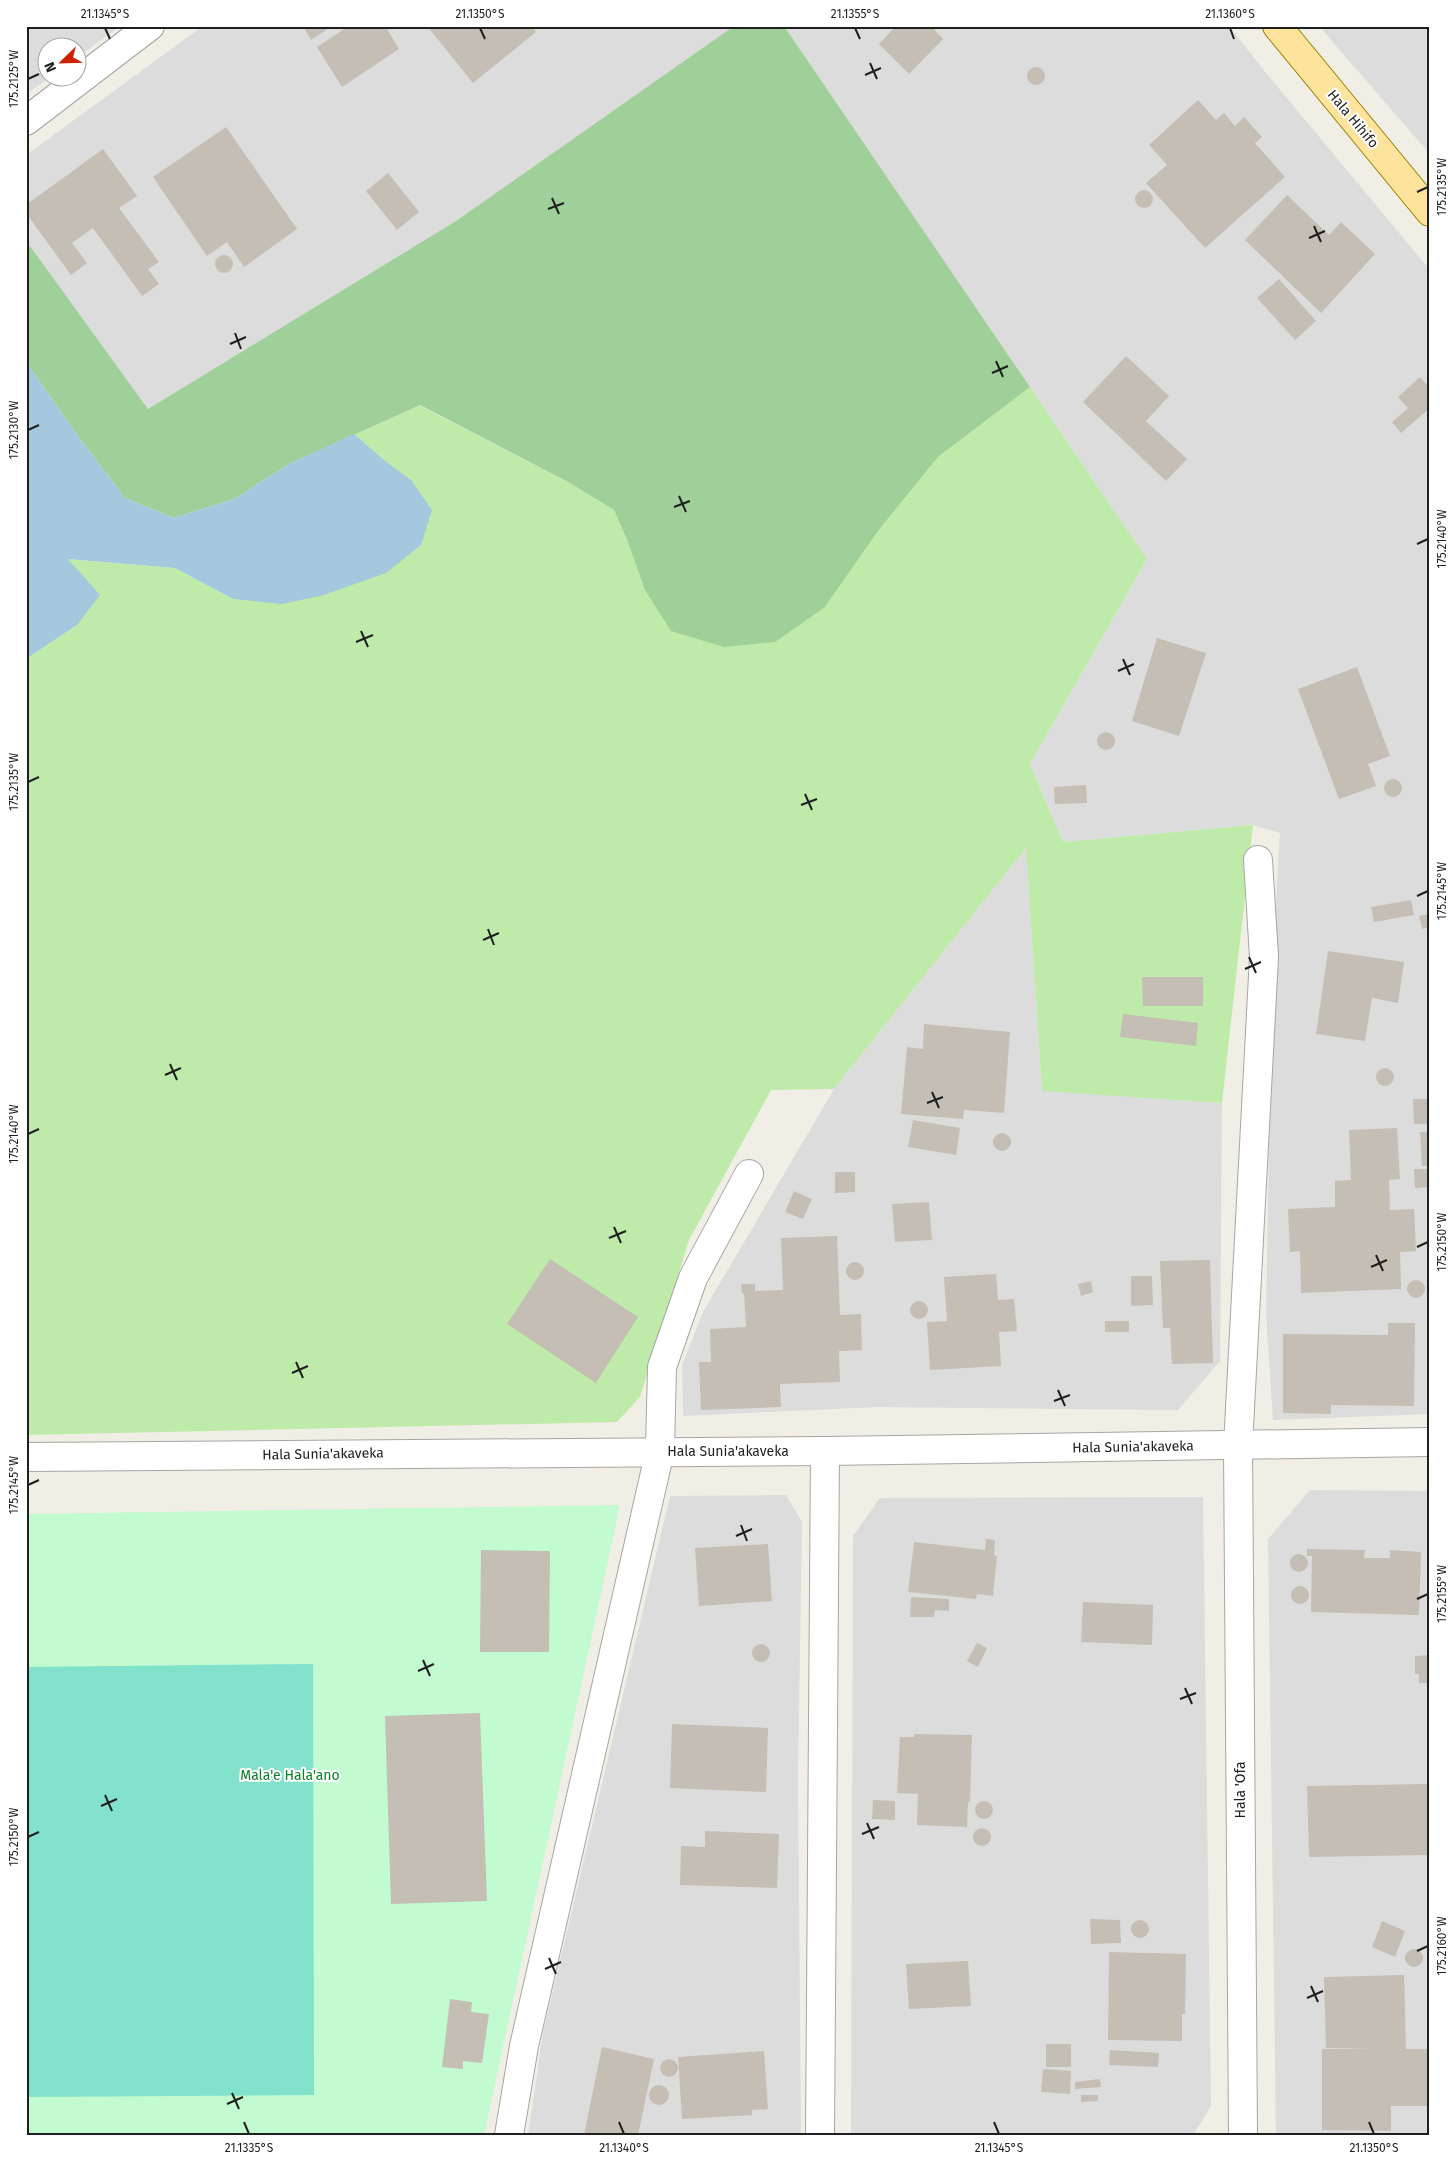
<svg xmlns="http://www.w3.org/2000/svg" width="1456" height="2161" viewBox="0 0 1456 2161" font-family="'Fira Sans',sans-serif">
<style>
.residential{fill:#dddcdc}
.grass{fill:#bfebaa}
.forest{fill:#a0d099}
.park{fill:#c1fbcf}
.pitch{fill:#81e1cb}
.water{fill:#a4c8de}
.building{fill:#c5beb4}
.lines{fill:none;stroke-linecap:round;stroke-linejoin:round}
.minor-casing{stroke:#a6a6a6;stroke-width:30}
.major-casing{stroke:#9a7f00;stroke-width:30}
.minor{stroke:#fff;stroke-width:28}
.major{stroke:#fee39c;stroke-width:28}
.ticks{fill:none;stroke:#1f1f1f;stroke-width:2}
.labels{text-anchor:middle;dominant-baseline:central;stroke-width:4;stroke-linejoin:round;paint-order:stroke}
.street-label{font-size:14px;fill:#1f1f1f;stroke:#fff}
.park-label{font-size:14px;fill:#098126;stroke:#fff}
.neatline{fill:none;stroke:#1f1f1f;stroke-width:2}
.ticks-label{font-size:12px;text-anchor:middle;fill:#1f1f1f}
</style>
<rect width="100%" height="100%" fill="#f0eee5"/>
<g class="residential">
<polygon points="26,26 120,26 78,57 78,48 48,48 48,78 49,78 26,94"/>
<polygon points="203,26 734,26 456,221 148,409 26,241 26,155"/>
<polygon points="784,26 1229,26 1266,73 1430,270 1430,1414 1273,1420 1266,1315 1272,964 1280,833 1253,825 1063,842 1030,764 1147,559"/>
<polygon points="1320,26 1430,26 1430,154 1330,39"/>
<polygon points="1026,848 1042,1090 1222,1103 1220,1361 1178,1410 878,1407 683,1416 682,1365 703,1312 834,1089"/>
<polygon points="1310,1490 1430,1491 1430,2135 1276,2135 1268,1539"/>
<polygon points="786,1495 802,1522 798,1776 801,2135 528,2135 543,2033 670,1496"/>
<polygon points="1203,1497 1211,2106 1194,2134 851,2135 853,1536 880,1498"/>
</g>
<polygon class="grass" points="1030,387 1147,559 1030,764 1063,842 1253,825 1222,1103 1042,1091 1026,848 834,1089 771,1090 689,1240 640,1397 617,1422 26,1435 26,659 77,625 67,559 175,568 233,599 411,480 384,460 354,434 419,405 568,482 614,510 628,542 825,607 878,531 938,457"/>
<polygon class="forest" points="734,26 784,26 1030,387 938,457 878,531 825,607 775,642 724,647 671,631 645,590 628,542 614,510 568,482 420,405 289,464 234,499 174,518 125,498 77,435 26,362 26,251 30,246 148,409 456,221"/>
<polygon class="park" points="620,1505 484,2135 26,2135 26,1514"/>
<polygon class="pitch" points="313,1664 314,2095 26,2097 26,1667"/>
<polygon class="water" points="26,362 77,435 125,498 174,518 234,499 289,464 354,434 384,460 411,480 432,510 421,545 386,573 324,595 282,604 233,599 175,568 68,559 100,595 77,625 26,659"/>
<g class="building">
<polygon points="303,26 332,26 311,40"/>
<polygon points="349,26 385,26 399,49 342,87 317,47"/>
<polygon points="427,26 532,26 536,32 473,83"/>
<polygon points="896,26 931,26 943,39 909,74 879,44"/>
<circle cx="1036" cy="76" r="9"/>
<polygon points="1198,100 1216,120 1224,113 1235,126 1244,117 1262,137 1255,143 1285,177 1205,248 1146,183 1167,165 1149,145"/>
<polygon points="226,127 297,229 244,267 227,242 207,256 153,177"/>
<polygon points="103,149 137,196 119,208 159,262 148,269 159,284 142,296 93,228 72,243 87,263 71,275 26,213 26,205"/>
<polygon points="388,173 419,212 397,230 366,191"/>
<circle cx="1144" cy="199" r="9"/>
<polygon points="1287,195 1329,235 1341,222 1375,254 1321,313 1245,240"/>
<circle cx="224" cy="264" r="9"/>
<polygon points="1279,279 1316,321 1295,340 1257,298"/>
<polygon points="1126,356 1169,396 1146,421 1187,459 1166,481 1083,402"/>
<polygon points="1420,377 1430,388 1430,408 1401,433 1392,422 1408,408 1398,397"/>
<polygon points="1157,638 1206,653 1179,736 1132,721"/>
<polygon points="1357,667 1390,756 1368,764 1376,786 1339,799 1298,689"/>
<circle cx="1106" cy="741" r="9"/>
<circle cx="1393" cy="788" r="9"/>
<polygon points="1086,785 1087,803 1055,804 1054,787"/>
<polygon points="1411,900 1414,915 1374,922 1371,907"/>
<polygon points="1430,914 1430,927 1422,929 1419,916"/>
<polygon points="1328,951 1404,962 1398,1003 1372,998 1365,1041 1316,1034"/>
<polygon points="1142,977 1203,977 1203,1006 1143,1006"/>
<polygon points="1123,1014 1198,1023 1196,1046 1120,1037"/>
<polygon points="924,1024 1010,1032 1004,1113 964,1110 963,1119 901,1114 907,1047 923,1049"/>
<circle cx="1385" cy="1077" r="9"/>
<polygon points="1413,1099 1430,1099 1430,1124 1414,1124"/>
<polygon points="913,1120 960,1128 956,1155 908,1147"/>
<polygon points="1397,1128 1400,1179 1389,1180 1390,1210 1414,1209 1416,1251 1400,1252 1401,1289 1301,1293 1300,1251 1290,1252 1288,1209 1335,1207 1335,1181 1351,1180 1349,1130"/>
<polygon points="1420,1132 1430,1132 1430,1166 1422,1166"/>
<circle cx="1002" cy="1142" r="9"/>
<polygon points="1414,1169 1430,1169 1430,1187 1415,1188"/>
<polygon points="835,1172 855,1172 855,1192 835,1193"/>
<polygon points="794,1191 812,1199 803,1219 785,1212"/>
<polygon points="929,1202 932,1240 895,1242 892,1204"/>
<polygon points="837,1236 840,1315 861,1314 862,1350 839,1351 840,1382 780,1384 781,1407 701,1410 699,1362 711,1362 710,1329 746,1327 744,1294 742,1293 741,1284 755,1284 755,1291 783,1290 781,1238"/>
<polygon points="550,1259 638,1317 596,1383 507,1324"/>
<polygon points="1210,1260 1213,1363 1172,1364 1170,1328 1163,1328 1160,1261"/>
<circle cx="855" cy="1271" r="9"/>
<polygon points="996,1274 998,1300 1014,1299 1017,1331 999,1332 1001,1366 930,1370 927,1322 947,1321 944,1277"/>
<polygon points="1131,1276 1152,1276 1153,1305 1131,1306"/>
<circle cx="1416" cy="1289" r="9"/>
<polygon points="1091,1281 1093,1292 1081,1296 1078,1284"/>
<circle cx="919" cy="1310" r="9"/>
<rect x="1105" y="1321" width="24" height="11"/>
<polygon points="1388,1323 1415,1323 1414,1406 1331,1405 1331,1414 1283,1413 1283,1334 1388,1335"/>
<polygon points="986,1539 995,1540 994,1555 997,1556 993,1596 977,1594 976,1599 908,1592 914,1542 985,1550"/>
<polygon points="768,1544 772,1601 699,1606 695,1548"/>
<polygon points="1307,1549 1365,1550 1364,1558 1390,1558 1390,1550 1421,1552 1419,1615 1311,1612 1312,1556 1307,1556"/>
<polygon points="481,1550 550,1551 549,1652 480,1652"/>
<circle cx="1299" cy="1563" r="9"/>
<circle cx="1300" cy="1595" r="9"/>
<polygon points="911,1597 949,1599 949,1611 935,1610 934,1617 910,1617"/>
<polygon points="1083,1602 1153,1605 1152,1645 1081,1642"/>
<polygon points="977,1643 987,1648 978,1667 967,1661"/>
<circle cx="761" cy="1653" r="9"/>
<polygon points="1430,1655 1430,1683 1419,1683 1419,1674 1415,1674 1415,1656"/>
<polygon points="480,1713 487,1901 391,1904 385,1716"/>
<polygon points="672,1724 768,1728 766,1792 670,1788"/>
<polygon points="914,1734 972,1735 970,1802 968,1802 967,1827 917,1825 918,1794 897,1793 900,1737 914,1737"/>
<polygon points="1427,1784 1429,1855 1309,1857 1307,1786"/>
<polygon points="873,1800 895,1801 895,1820 872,1819"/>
<circle cx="984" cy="1810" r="9"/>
<circle cx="982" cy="1837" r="9"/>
<polygon points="705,1831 779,1834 777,1888 680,1885 681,1846 705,1847"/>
<polygon points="1090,1919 1120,1920 1121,1943 1091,1944"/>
<circle cx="1140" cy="1929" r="9"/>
<polygon points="1382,1921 1405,1931 1395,1957 1372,1947"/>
<circle cx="1414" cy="1958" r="9"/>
<polygon points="1109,1952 1186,1954 1185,2014 1182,2014 1182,2041 1108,2040"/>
<polygon points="968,1961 971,2006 909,2009 906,1964"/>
<polygon points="1404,1975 1406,2049 1430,2049 1430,2106 1391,2106 1391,2131 1322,2130 1322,2049 1373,2049 1326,2048 1324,1977"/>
<polygon points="450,1999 472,2002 471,2012 489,2014 482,2063 463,2061 463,2069 442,2067"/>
<rect x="1046" y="2044" width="25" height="23"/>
<polygon points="602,2047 654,2059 638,2135 584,2135"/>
<polygon points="1110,2050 1159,2053 1158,2067 1109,2065"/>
<polygon points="764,2051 768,2109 752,2110 752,2115 682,2119 678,2057"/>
<circle cx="669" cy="2068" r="9"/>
<polygon points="1043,2069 1071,2071 1070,2094 1041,2092"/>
<polygon points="1100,2079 1101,2087 1075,2089 1075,2082"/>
<circle cx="659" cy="2095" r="10"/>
<polygon points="1081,2095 1098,2095 1098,2101 1081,2102"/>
</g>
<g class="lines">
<defs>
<g id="minor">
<polyline points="26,121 150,26"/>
<polyline points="26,1457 825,1451 1430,1442"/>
<polyline points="509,2135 524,2046 660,1451 662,1367 693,1278 749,1174"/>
<polyline points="820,2135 825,1451"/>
<polyline points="1243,2135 1238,1446 1264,957 1258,860"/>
</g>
<polyline id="major" points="1277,26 1430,212"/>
</defs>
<use href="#minor" class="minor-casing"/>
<use href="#major" class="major-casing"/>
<use href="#minor" class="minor"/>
<use href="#major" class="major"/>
</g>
<path class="ticks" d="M105 28 110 39M480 28 485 39M855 28 860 39M1230 28 1234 39M870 63 877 79M865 75 881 68M28 79 39 74M1417 192 1428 187M552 198 559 214M548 209 564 203M1314 226 1321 242M1309 238 1325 231M235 333 241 349M230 344 246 337M996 361 1003 377M992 373 1008 366M28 430 39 425M679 496 686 512M674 507 690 501M1417 544 1428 539M361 631 368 647M356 642 373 635M1123 659 1130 675M1118 671 1134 664M28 782 39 777M805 794 812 810M801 805 817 799M1417 896 1428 891M488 929 494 945M483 940 499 933M1249 957 1256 973M1245 969 1261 962M170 1064 177 1080M165 1075 181 1068M932 1092 939 1108M927 1103 943 1097M28 1134 39 1129M614 1227 621 1243M609 1238 626 1231M1417 1247 1428 1242M1376 1255 1383 1271M1371 1267 1387 1260M296 1362 303 1378M292 1373 308 1366M1058 1390 1065 1406M1054 1401 1070 1395M28 1485 39 1480M741 1525 747 1541M736 1536 752 1529M1417 1599 1428 1594M423 1660 430 1676M418 1671 434 1664M1185 1688 1192 1704M1180 1699 1196 1693M105 1795 112 1811M101 1806 117 1799M867 1823 874 1839M862 1834 879 1827M28 1837 39 1832M1417 1951 1428 1946M549 1958 556 1974M545 1969 561 1962M1311 1986 1318 2002M1307 1998 1323 1991M232 2093 239 2109M227 2104 243 2097M244 2122 249 2134M619 2122 624 2134M994 2122 999 2134M1369 2122 1374 2134"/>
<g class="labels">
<g class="street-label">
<text transform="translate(1353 119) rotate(50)">Hala Hihifo</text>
<text transform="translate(1133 1447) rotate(-1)">Hala Sunia'akaveka</text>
<text x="728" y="1451">Hala Sunia'akaveka</text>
<text transform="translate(323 1454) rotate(-1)">Hala Sunia'akaveka</text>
<text transform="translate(1240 1790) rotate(-90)">Hala 'Ofa</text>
</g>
<g class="park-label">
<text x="290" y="1775">Mala'e Hala'ano</text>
</g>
</g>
<rect width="1456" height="2161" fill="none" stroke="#ffffff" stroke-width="55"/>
<g transform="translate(62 62) rotate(247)"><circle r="24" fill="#ffffff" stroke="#a5a5a5"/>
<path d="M0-4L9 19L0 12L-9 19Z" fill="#ce2100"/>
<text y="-8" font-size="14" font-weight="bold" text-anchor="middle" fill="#1f1f1f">N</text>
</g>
<rect x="28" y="28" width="1400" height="2106" class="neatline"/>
<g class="ticks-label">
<text x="105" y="18">21.1345°S</text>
<text x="480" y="18">21.1350°S</text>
<text x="855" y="18">21.1355°S</text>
<text x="1230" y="18">21.1360°S</text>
<text transform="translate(14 79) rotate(-90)" y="4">175.2125°W</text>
<text transform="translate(1442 187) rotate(-90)" y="4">175.2135°W</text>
<text transform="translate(14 430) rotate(-90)" y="4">175.2130°W</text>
<text transform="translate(1442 539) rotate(-90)" y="4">175.2140°W</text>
<text transform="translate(14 782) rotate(-90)" y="4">175.2135°W</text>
<text transform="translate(1442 891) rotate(-90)" y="4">175.2145°W</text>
<text transform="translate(14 1134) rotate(-90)" y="4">175.2140°W</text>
<text transform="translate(1442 1242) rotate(-90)" y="4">175.2150°W</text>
<text transform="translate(14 1485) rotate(-90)" y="4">175.2145°W</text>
<text transform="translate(1442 1594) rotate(-90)" y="4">175.2155°W</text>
<text transform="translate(14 1837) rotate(-90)" y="4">175.2150°W</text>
<text transform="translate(1442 1946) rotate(-90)" y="4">175.2160°W</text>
<text x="249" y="2152">21.1335°S</text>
<text x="624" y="2152">21.1340°S</text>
<text x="999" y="2152">21.1345°S</text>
<text x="1374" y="2152">21.1350°S</text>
</g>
</svg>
